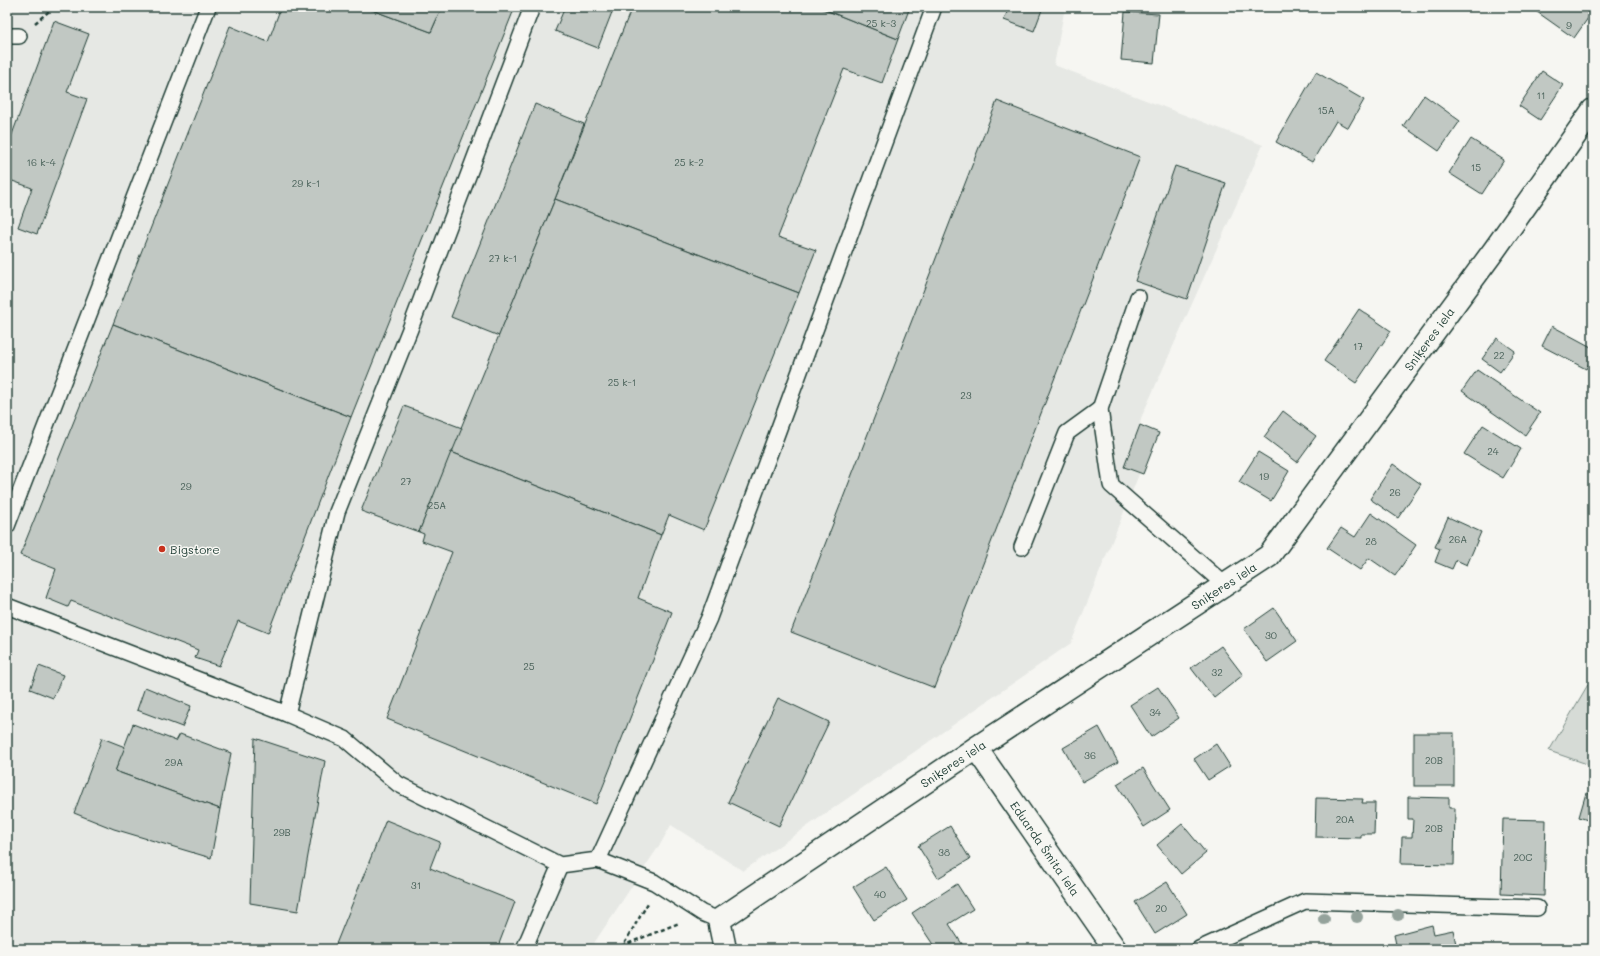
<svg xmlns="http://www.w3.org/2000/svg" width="1600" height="956" viewBox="0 0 1600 956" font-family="Mali,sans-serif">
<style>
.built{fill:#e6e8e4}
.green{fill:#d6dbd6;stroke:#7a8c85}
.building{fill:#c1c8c3;stroke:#1f3d34}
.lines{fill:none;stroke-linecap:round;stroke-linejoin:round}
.lane-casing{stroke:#1f3d34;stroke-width:18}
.street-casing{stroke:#1f3d34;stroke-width:25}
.path{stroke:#1f3d34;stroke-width:2.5;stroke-dasharray:4 3;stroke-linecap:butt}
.lane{stroke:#f6f6f2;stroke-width:15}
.street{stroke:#f6f6f2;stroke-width:22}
.tree{fill:#94a29b}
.poi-dot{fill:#c8321e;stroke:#f6f6f2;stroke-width:1.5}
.labels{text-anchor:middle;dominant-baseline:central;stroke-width:3;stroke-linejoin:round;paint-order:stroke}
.number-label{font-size:10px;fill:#486058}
.street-label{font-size:12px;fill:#1f3d34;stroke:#f6f6f2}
.poi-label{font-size:12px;fill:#1f3d34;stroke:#f6f6f2;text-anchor:start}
</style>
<rect width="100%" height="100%" fill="#f6f6f2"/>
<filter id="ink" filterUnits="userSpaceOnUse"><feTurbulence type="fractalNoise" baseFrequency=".025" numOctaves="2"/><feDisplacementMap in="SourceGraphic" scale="8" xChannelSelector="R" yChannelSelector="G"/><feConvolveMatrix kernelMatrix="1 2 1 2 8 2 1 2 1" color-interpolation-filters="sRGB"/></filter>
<g filter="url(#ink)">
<polygon class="built" points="7,7 1065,7 1054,65 1263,145 1141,418 1140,425 1124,467 1140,472 1071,643 743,871 671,825 661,843 590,949 7,949"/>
<polygon class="green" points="1593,676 1593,766 1549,751"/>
<g class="building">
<polygon points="281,7 364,7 431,32 442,7 515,7 351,417 113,324 230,26 268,42"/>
<polygon points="364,7 442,7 431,32"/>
<polygon points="565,7 614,7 598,48 555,31"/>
<polygon points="632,7 818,7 898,39 882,83 844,69 778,237 816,250 799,293 555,199"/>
<polygon points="818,7 910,7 898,39"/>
<polygon points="1009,7 1043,7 1034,31 1004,20"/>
<polygon points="1530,7 1593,7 1593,11 1574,38"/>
<polygon points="1125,12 1159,14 1154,63 1121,60"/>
<polygon points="54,21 89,34 67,92 87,99 37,234 18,227 32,188 7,179 7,148"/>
<polygon points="1542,71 1563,85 1540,120 1519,106"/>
<polygon points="1316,72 1364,100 1348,128 1336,121 1312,162 1276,142"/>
<polygon points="1424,95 1460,121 1439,151 1403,126"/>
<polygon points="997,101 1140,157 935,688 791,632"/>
<polygon points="535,104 584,124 555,199 499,336 451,317"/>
<polygon points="1471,139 1504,160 1482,194 1449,173"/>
<polygon points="1175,166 1226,183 1187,299 1135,281"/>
<polygon points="555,199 799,293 704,530 669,515 661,535 451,452"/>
<polygon points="1359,309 1391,331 1356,383 1324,361"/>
<polygon points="113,324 351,417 268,633 238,621 219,666 195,658 198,650 71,601 68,607 46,598 56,569 20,555"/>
<polygon points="1552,326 1593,348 1593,357 1586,369 1542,346"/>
<polygon points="1497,338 1515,351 1500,372 1482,359"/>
<polygon points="1477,370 1540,413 1525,435 1462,391"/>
<polygon points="404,406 462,428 419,532 361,511"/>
<polygon points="1283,411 1316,436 1297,462 1264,437"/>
<polygon points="1140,425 1159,433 1143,474 1124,467"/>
<polygon points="1483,425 1521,449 1503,478 1464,454"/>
<polygon points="451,452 661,535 638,598 672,612 596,804 387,719 452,552 422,541 424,534 419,532"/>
<polygon points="1258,452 1289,471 1271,501 1239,482"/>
<polygon points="1393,464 1421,484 1398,518 1370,499"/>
<polygon points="1371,513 1416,545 1395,576 1369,558 1360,570 1327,548 1341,528 1355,537"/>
<polygon points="1448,517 1481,532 1467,565 1456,560 1452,569 1435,562 1440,549 1435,547"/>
<polygon points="1274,608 1297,641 1267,662 1244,629"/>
<polygon points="1221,646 1243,675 1214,698 1191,668"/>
<polygon points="39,666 63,675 53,698 30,689"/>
<polygon points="145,687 191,706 182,727 137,710"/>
<polygon points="1158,687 1179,718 1151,737 1130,705"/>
<polygon points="778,698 829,722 779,826 728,802"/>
<polygon points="133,724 176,741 180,734 231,753 220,809 115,771"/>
<polygon points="1099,727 1118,762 1082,782 1063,748"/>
<rect x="1414" y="733" width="40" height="53"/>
<polygon points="102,738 125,747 115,771 220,809 211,858 114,829 74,813"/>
<polygon points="255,738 325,761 298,911 250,903"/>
<polygon points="1216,744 1230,766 1208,780 1194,759"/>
<polygon points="1143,768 1170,810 1144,827 1117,784"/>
<polygon points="1586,793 1593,795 1593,822 1579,817"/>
<polygon points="1408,797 1449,798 1449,808 1455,808 1454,865 1401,864 1402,837 1412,837 1413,819 1408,819"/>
<polygon points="1316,798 1363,799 1362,803 1375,803 1374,834 1361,834 1361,838 1315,837"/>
<polygon points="1503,819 1546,820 1544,896 1501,894"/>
<polygon points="386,820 440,842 430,868 515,902 497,949 334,949"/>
<polygon points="1182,824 1206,853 1181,874 1157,845"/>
<polygon points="950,826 970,859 938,878 918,846"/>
<polygon points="886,867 907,900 874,920 853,887"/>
<polygon points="1167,882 1187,914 1155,934 1135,902"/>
<polygon points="957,884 973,909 949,924 964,947 960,949 936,949 912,913"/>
<polygon points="1432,925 1434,934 1453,930 1457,949 1397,949 1394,935"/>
</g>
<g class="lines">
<defs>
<g id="lane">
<polyline points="7,36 19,36"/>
<polyline points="1138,297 1100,409 1111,485 1225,585"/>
<polyline points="7,526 208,7"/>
<polyline points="1022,547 1067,433 1100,409"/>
<polyline points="7,606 287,714 345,739 398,784 560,865 598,860 709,618 934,7"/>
<polyline points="287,714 337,512 410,329 532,7"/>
<polyline points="598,860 654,882 702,913 719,920"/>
<polyline points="524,949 560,865"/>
<polyline points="1199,949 1305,901 1537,908"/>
</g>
<g id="street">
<path id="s1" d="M976 748 1115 949"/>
<path id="s2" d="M725 949 719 920 976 748 1269 556 1495 249 1593 110"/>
</g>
</defs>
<use href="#lane" class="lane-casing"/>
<use href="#street" class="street-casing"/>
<g class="path">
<polyline points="35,23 54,7"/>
<polyline points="622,946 679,923"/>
<polyline points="621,949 648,903"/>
</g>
<use href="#lane" class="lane"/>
<use href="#street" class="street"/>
</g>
<g class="tree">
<circle cx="1398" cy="915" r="6"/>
<circle cx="1357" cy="917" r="6"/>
<circle cx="1324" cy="919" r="6"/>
</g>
</g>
<circle class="poi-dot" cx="162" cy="549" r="4"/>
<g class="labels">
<g class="number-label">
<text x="881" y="23">25 k-3</text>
<text x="1569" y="25">9</text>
<text x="1541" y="95">11</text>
<text x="1326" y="110">15A</text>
<text x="41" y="162">16 k-4</text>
<text x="689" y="162">25 k-2</text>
<text x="1476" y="167">15</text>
<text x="306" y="183">29 k-1</text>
<text x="503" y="258">27 k-1</text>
<text x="1358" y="346">17</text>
<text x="1499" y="355">22</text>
<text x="622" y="382">25 k-1</text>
<text x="966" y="395">23</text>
<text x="1493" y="451">24</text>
<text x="1264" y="476">19</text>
<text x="406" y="481">27</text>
<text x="186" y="486">29</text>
<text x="1395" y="492">26</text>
<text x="437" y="505">25A</text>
<text x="1458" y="539">26A</text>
<text x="1371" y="541">28</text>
<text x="1271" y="635">30</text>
<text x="529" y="666">25</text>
<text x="1217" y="672">32</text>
<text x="1155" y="712">34</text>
<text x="1090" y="755">36</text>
<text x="1434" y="760">20B</text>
<text x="174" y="762">29A</text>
<text x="1345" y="819">20A</text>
<text x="1434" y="828">20B</text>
<text x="282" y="832">29B</text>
<text x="944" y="852">38</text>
<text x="1523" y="857">20C</text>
<text x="416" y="885">31</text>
<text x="880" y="894">40</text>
<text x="1161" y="908">20</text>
</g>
<g class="street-label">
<text stroke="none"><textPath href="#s2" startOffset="959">Sniķeres iela</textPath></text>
<text stroke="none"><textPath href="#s2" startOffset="635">Sniķeres iela</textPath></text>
<text stroke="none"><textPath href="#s2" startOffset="311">Sniķeres iela</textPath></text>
<text stroke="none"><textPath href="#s1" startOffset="122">Eduarda Šmita iela</textPath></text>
</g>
<g class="poi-label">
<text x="170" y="549">Bigstore</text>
</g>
</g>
<rect width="1600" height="956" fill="none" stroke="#f6f6f2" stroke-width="24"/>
<rect x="12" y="12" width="1576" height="932" fill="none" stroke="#1f3d34" stroke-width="1.5" filter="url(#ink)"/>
</svg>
